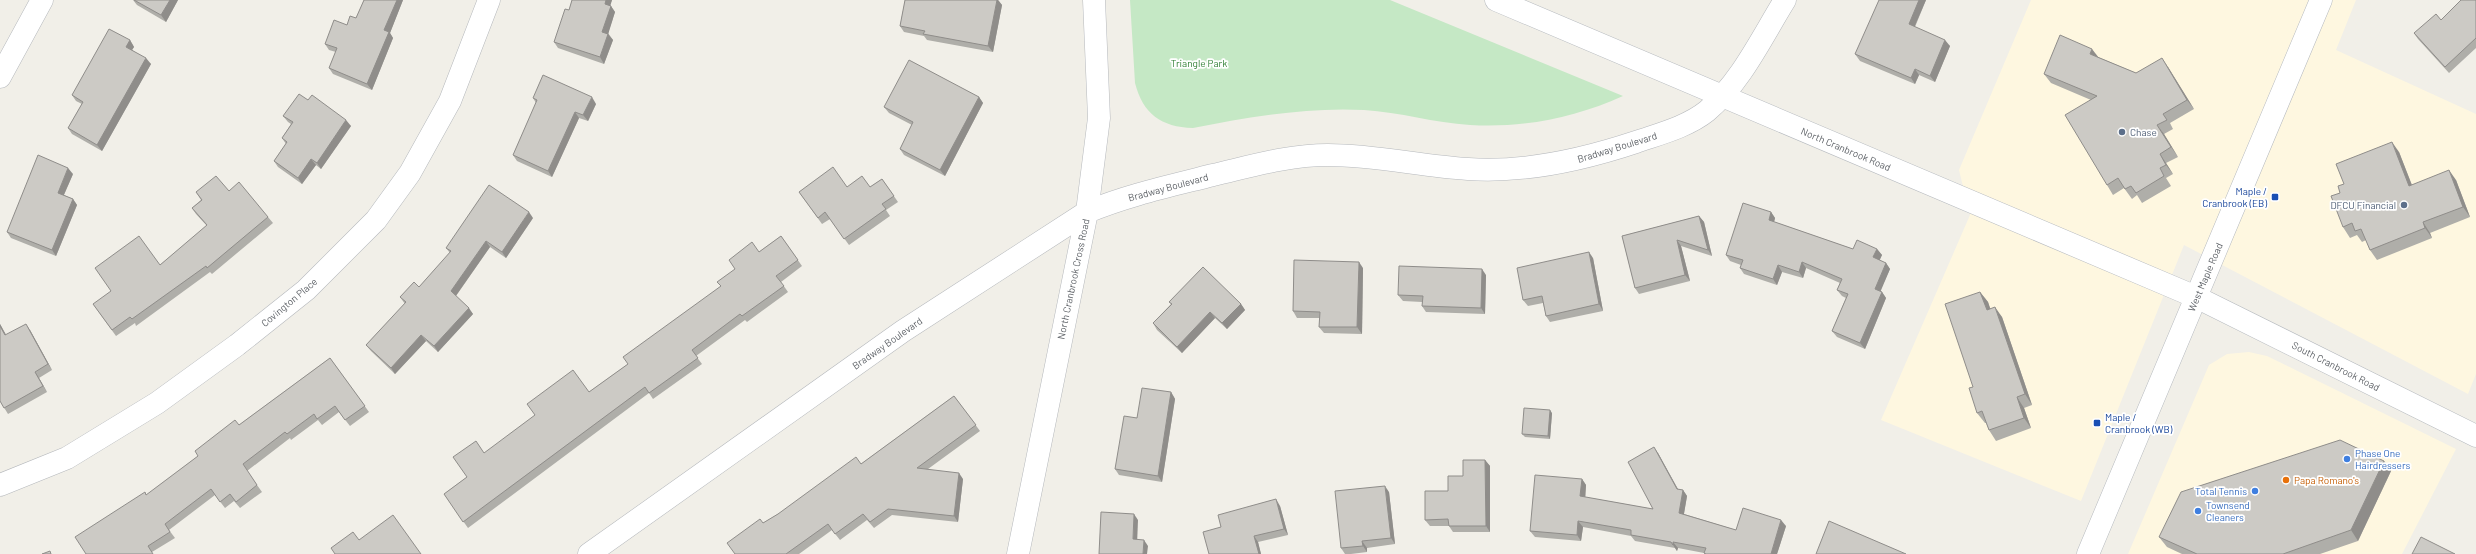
<svg xmlns="http://www.w3.org/2000/svg" width="2476" height="554" viewBox="0 0 2476 554" font-family="Barlow,sans-serif">
<style>
.commercial{fill:#fef7e0}
.park{fill:#c5e8c5}
.lines{fill:none;stroke-linecap:round;stroke-linejoin:round}
.street-casing{stroke:#b5b8bc;stroke-width:23}
.secondary-casing{stroke:#b6babf;stroke-width:23}
.street{stroke:#fff;stroke-width:22}
.secondary{stroke:#fff;stroke-width:22}
.wall{fill:#afaea9}
.shaded-wall{fill:#8f8d8a}
.building{fill:#cccac5;stroke:#8f8d8a}
.service-dot{fill:#5c6f8a;stroke:#fff;stroke-width:1.5}
.transit-dot{fill:#1a4fb4;stroke:#fff;stroke-width:1.5}
.shop-dot{fill:#3f7fe0;stroke:#fff;stroke-width:1.5}
.food-dot{fill:#e8710a;stroke:#fff;stroke-width:1.5}
.labels{text-anchor:middle;dominant-baseline:central;stroke-width:3.5;stroke-linejoin:round;paint-order:stroke}
.park-label{font-size:10px;fill:#348238;stroke:#fff}
.service-label{font-size:10px;fill:#4e5e75;stroke:#fff;text-anchor:start}
.street-label{font-size:10px;fill:#5f6368;stroke:#fff}
.transit-label{font-size:10px;fill:#164399;stroke:#fff;text-anchor:end}
.shop-label{font-size:10px;fill:#366cbe;stroke:#fff;text-anchor:start}
.food-label{font-size:10px;fill:#c56008;stroke:#fff;text-anchor:start}
</style>
<rect width="100%" height="100%" fill="#f1efe8"/>
<g class="commercial">
<polygon points="2031,0 2356,0 2336,50 2476,114 2476,374 2468,394 2184,245 2081,501 1881,420 1970,215 1959,170"/>
<polygon points="2249,352 2267,356 2456,449 2402,554 2128,554 2209,365 2227,354"/>
</g>
<path class="park" d="M1130 0H1390L1623 96C1574 118 1524 128 1470 125 1434 123 1400 112 1364 110 1306 107 1250 117 1193 128 1161 127 1143 114 1135 83Z"/>
<g class="lines">
<defs>
<g id="street">
<polyline points="0,77 42,0"/>
<polyline points="0,485 67,458 157,403 237,345 306,290 376,220 410,173 450,101 489,0"/>
<path d="M589 554 903 331 1087 212C1128 195 1170 186 1213 175 1252 166 1288 155 1328 155 1375 155 1421 166 1468 169 1525 173 1582 160 1636 142 1659 134 1687 127 1707 111 1741 82 1762 37 1785 0"/>
<polyline points="1018,554 1087,212 1099,118 1094,0"/>
</g>
<g id="secondary">
<polyline points="1496,0 2196,297 2476,436"/>
<polyline points="2088,554 2321,0"/>
</g>
</defs>
<use href="#street" class="street-casing"/>
<use href="#secondary" class="secondary-casing"/>
<use href="#street" class="street"/>
<use href="#secondary" class="secondary"/>
</g>
<g class="wall">
<polygon points="133,0 178,0 166,22 137,5"/>
<polygon points="364,0 403,0 390,33 393,38 372,90 333,74 329,68 336,52 329,50 325,44 356,18"/>
<polygon points="572,0 612,0 610,5 615,12 608,33 613,40 604,64 558,48 554,42 569,10"/>
<polygon points="905,0 998,0 1002,5 993,52 927,40 924,36 904,32 900,26"/>
<polygon points="1885,0 1926,0 1915,27 1950,46 1935,82 1919,75 1915,84 1860,61 1855,54"/>
<polygon points="2476,0 2476,48 2449,73 2418,39 2414,33 2441,20"/>
<polygon points="130,40 134,47 132,50 151,64 102,151 72,134 68,128 82,104 76,101 72,95"/>
<polygon points="2098,57 2136,73 2168,67 2194,109 2170,123 2173,129 2164,134 2178,157 2166,163 2173,174 2166,178 2171,186 2142,203 2137,195 2132,199 2124,188 2113,195 2107,185 2091,100 2051,83 2044,74"/>
<polygon points="979,97 983,103 945,176 904,155 900,149 912,125 889,113 884,107"/>
<polygon points="533,98 596,104 588,121 579,118 552,177 517,161 513,155 536,103"/>
<polygon points="308,100 351,126 321,169 316,165 302,184 278,167 274,161 286,144 282,138 291,124 288,122 283,116"/>
<polygon points="2399,152 2412,185 2456,180 2470,217 2430,233 2432,238 2377,260 2370,250 2366,240 2362,242 2357,235 2350,238 2343,227 2344,184"/>
<polygon points="73,174 64,195 73,199 77,205 56,256 11,238 7,232"/>
<polygon points="882,179 898,202 886,210 890,216 849,245 830,219 822,224 799,192 847,187 870,187"/>
<polygon points="229,191 268,217 273,223 212,274 210,272 136,326 135,323 116,336 93,304 160,265 207,226 196,214 192,208 201,200 196,192"/>
<polygon points="1771,212 1775,218 1774,222 1853,249 1877,249 1882,255 1879,260 1886,263 1890,269 1880,291 1882,292 1886,298 1865,349 1837,337 1832,331 1846,298 1842,296 1837,290 1840,283 1806,268 1803,278 1782,272 1777,285 1744,274 1740,268 1741,265 1730,261 1726,255"/>
<polygon points="1699,216 1704,222 1712,256 1681,246 1690,281 1639,294 1635,288 1622,236"/>
<polygon points="533,218 506,258 490,247 456,296 473,314 438,352 426,341 395,374 371,351 366,345 405,304 400,297 419,287 450,253 446,248"/>
<polygon points="781,236 802,266 781,282 788,292 747,322 745,320 696,356 702,364 653,399 649,393 468,528 444,494 467,477 589,392 628,364 721,286 759,252"/>
<polygon points="1593,258 1603,311 1550,322 1546,316 1543,303 1528,306 1523,300"/>
<polygon points="1363,268 1362,334 1324,333 1319,327 1320,318 1297,318 1293,311"/>
<polygon points="1486,275 1485,314 1426,312 1422,306 1422,302 1403,301 1398,295"/>
<polygon points="1980,292 1988,302 1990,308 2002,317 2032,405 2024,408 2031,428 1996,441 1989,430 1986,423 1985,423 1977,413 1973,387"/>
<polygon points="1169,302 1241,304 1245,310 1227,329 1215,318 1182,353 1157,330 1153,323 1171,304"/>
<polygon points="0,324 6,335 30,330 52,370 39,378 47,392 8,414 0,401"/>
<polygon points="330,358 369,412 350,426 339,412 322,425 318,420 291,440 290,438 247,471 262,492 240,508 234,501 225,508 215,495 169,530 175,538 152,552 86,554 147,495 239,425"/>
<polygon points="1171,392 1175,399 1162,482 1119,475 1115,469 1137,418"/>
<polygon points="954,396 980,431 928,469 963,479 958,522 892,515 874,528 867,520 840,540 832,530 799,554 735,554 763,523 861,464"/>
<polygon points="1552,413 1550,439 1525,437 1522,434"/>
<polygon points="1658,453 1678,489 1683,490 1687,496 1684,514 1736,530 1786,526 1777,554 1704,554 1704,553 1678,548 1677,551 1675,548 1635,541 1631,536 1583,527 1581,541 1535,537 1530,531 1582,479 1586,485 1585,497 1653,509"/>
<polygon points="1485,460 1490,466 1490,532 1453,532 1449,526 1430,526 1425,520 1448,491 1463,476"/>
<polygon points="2384,461 2391,471 2358,541 2320,554 2182,554 2167,547 2159,537"/>
<polygon points="1389,492 1395,544 1367,548 1367,552 1351,554 1345,554 1341,548"/>
<polygon points="1280,506 1288,535 1258,542 1261,554 1209,554 1221,527"/>
</g>
<g class="shaded-wall">
<polygon points="170,0 178,0 166,22 161,15"/>
<polygon points="397,0 403,0 390,33 393,38 372,90 367,84 384,30"/>
<polygon points="606,0 612,0 609,10 605,4"/>
<polygon points="997,0 998,0 1002,5 993,52 988,46"/>
<polygon points="1919,0 1926,0 1913,30 1909,24"/>
<polygon points="611,6 615,12 607,38 602,32"/>
<polygon points="608,34 613,40 604,64 600,57"/>
<polygon points="130,40 134,47 130,53 126,47"/>
<polygon points="1945,40 1950,46 1935,82 1930,76"/>
<polygon points="2092,49 2099,58 2090,54"/>
<polygon points="146,58 151,64 102,151 97,145"/>
<polygon points="2162,58 2168,67 2194,109 2187,100"/>
<polygon points="1915,69 1919,75 1915,84 1911,78"/>
<polygon points="592,97 596,104 588,121 583,115"/>
<polygon points="979,97 983,103 945,176 940,170"/>
<polygon points="575,112 579,118 552,177 548,171"/>
<polygon points="346,120 351,126 321,169 317,163"/>
<polygon points="2157,125 2164,134 2178,157 2171,147"/>
<polygon points="2392,142 2399,152 2416,196 2409,186"/>
<polygon points="2160,154 2166,163 2173,174 2166,165"/>
<polygon points="311,159 316,165 302,184 298,178"/>
<polygon points="68,168 73,174 62,199 58,193"/>
<polygon points="2449,170 2456,180 2470,217 2463,207"/>
<polygon points="73,199 77,205 56,256 52,250"/>
<polygon points="529,212 533,218 506,258 502,252"/>
<polygon points="1771,212 1775,218 1773,226 1769,220"/>
<polygon points="1699,216 1704,222 1712,256 1708,250"/>
<polygon points="2423,222 2430,233 2432,238 2425,228"/>
<polygon points="1677,240 1681,246 1690,281 1685,275"/>
<polygon points="486,241 490,247 455,297 451,291"/>
<polygon points="1877,249 1882,255 1878,264 1873,257"/>
<polygon points="1589,252 1593,258 1603,311 1599,304"/>
<polygon points="1359,262 1363,268 1362,334 1357,327"/>
<polygon points="1802,262 1806,268 1803,278 1799,272"/>
<polygon points="1886,263 1890,269 1879,295 1875,289"/>
<polygon points="1778,265 1782,272 1777,285 1773,279"/>
<polygon points="1482,269 1486,275 1485,314 1481,308"/>
<polygon points="1882,292 1886,298 1865,349 1860,343"/>
<polygon points="1980,292 1988,302 1994,320 1987,310"/>
<polygon points="1241,304 1245,310 1227,329 1222,323"/>
<polygon points="1995,307 2002,317 2032,405 2025,394"/>
<polygon points="469,308 473,314 438,352 434,346"/>
<polygon points="1210,312 1215,318 1182,353 1177,347"/>
<polygon points="0,324 10,342 5,335 0,326"/>
<polygon points="26,324 30,330 52,370 48,364"/>
<polygon points="421,335 426,341 395,374 391,368"/>
<polygon points="35,372 39,378 47,392 43,386"/>
<polygon points="1171,392 1175,399 1162,482 1158,476"/>
<polygon points="2017,397 2024,408 2031,428 2024,418"/>
<polygon points="1550,410 1552,413 1550,439 1548,436"/>
<polygon points="1654,447 1658,453 1681,495 1677,489"/>
<polygon points="1485,460 1490,466 1490,532 1486,526"/>
<polygon points="2384,461 2391,471 2358,541 2351,530"/>
<polygon points="959,473 963,479 958,522 954,516"/>
<polygon points="1582,479 1586,485 1585,502 1580,496"/>
<polygon points="1385,486 1389,492 1395,544 1391,538"/>
<polygon points="1683,490 1687,496 1683,519 1679,513"/>
<polygon points="1276,499 1280,506 1288,535 1284,529"/>
<polygon points="1134,514 1138,520 1137,545 1133,539"/>
<polygon points="1781,520 1786,526 1777,554 1771,554"/>
<polygon points="1578,521 1583,527 1581,541 1577,535"/>
<polygon points="1254,536 1258,542 1261,554 1259,554"/>
<polygon points="1144,540 1148,546 1147,554 1143,554"/>
<polygon points="1362,541 1367,548 1367,552 1363,546"/>
<polygon points="1673,542 1678,548 1677,551 1673,545"/>
</g>
<g class="building">
<polygon points="134,0 170,0 161,15"/>
<polygon points="364,0 397,0 384,30 389,32 367,84 329,68 337,48 325,44 334,20 347,25 350,16 356,18"/>
<polygon points="572,0 606,0 605,4 611,6 602,32 608,34 600,57 554,42 565,9 569,10"/>
<polygon points="905,0 997,0 988,46 923,34 925,31 900,26"/>
<polygon points="1879,0 1919,0 1909,24 1945,40 1930,76 1915,69 1911,78 1855,54"/>
<polygon points="2461,0 2476,0 2476,38 2445,67 2414,33 2436,14 2441,20"/>
<polygon points="109,29 130,40 126,47 146,58 97,145 68,128 83,102 72,95"/>
<polygon points="2060,35 2092,49 2090,54 2136,73 2162,58 2187,100 2163,114 2167,120 2157,125 2171,147 2160,154 2166,165 2160,168 2164,176 2136,193 2131,186 2125,189 2118,178 2107,185 2065,115 2097,96 2044,74"/>
<polygon points="909,60 979,97 940,170 900,149 913,122 884,107"/>
<polygon points="543,75 592,97 583,115 575,112 548,171 513,155 537,100 533,98"/>
<polygon points="299,94 308,100 312,95 346,120 317,163 311,159 298,178 274,161 287,142 282,138 293,122 283,116"/>
<polygon points="2392,142 2409,186 2449,170 2463,207 2423,222 2425,228 2370,250 2361,229 2355,231 2352,223 2343,227 2331,196 2340,193 2338,186 2344,184 2336,164"/>
<polygon points="38,155 68,168 58,193 73,199 52,250 7,232"/>
<polygon points="833,167 847,187 862,176 870,187 882,179 894,196 882,204 886,209 844,239 825,212 818,218 799,192"/>
<polygon points="216,176 229,191 239,182 268,217 207,268 206,266 132,319 130,317 112,330 93,304 111,291 95,268 139,236 160,265 207,225 192,208 202,200 196,192"/>
<polygon points="489,185 529,212 502,252 486,241 451,291 469,308 434,346 421,335 391,368 366,345 406,302 400,297 414,282 419,287 451,251 446,248"/>
<polygon points="1743,203 1771,212 1769,220 1853,249 1857,240 1877,249 1873,257 1886,263 1875,289 1882,292 1860,343 1832,331 1848,294 1837,290 1842,279 1802,262 1799,272 1778,265 1773,279 1740,268 1743,260 1726,255"/>
<polygon points="1699,216 1708,250 1677,240 1685,275 1635,288 1622,236"/>
<polygon points="781,236 798,260 776,276 784,286 742,316 740,314 692,350 698,358 649,393 645,387 463,522 444,494 467,477 453,457 476,441 484,453 535,415 527,404 573,370 589,392 628,364 623,357 721,286 717,282 735,269 729,260 752,242 759,252"/>
<polygon points="1589,252 1599,304 1546,316 1542,296 1523,300 1517,268"/>
<polygon points="1294,260 1359,262 1357,327 1319,327 1320,312 1293,311"/>
<polygon points="1399,266 1482,269 1481,308 1422,306 1423,296 1398,295"/>
<polygon points="1203,267 1241,304 1222,323 1210,312 1177,347 1153,323 1172,304 1169,302"/>
<polygon points="1980,292 1987,310 1995,307 2025,394 2017,397 2024,418 1989,430 1982,411 1977,413 1969,388 1973,387 1945,304"/>
<polygon points="26,324 48,364 35,372 43,386 4,408 0,401 0,326 5,335"/>
<polygon points="330,358 365,406 345,420 335,406 317,419 314,414 287,434 285,432 243,464 257,485 236,502 230,494 220,502 211,489 165,524 170,532 148,546 153,554 86,554 75,537 145,492 146,495 198,456 195,451 235,420 239,425"/>
<polygon points="1142,388 1171,392 1158,476 1115,469 1124,416 1137,418"/>
<polygon points="954,396 976,425 917,468 959,473 954,516 888,509 870,522 863,514 835,534 828,524 786,554 735,554 727,543 760,519 763,523 778,514 856,457 861,464"/>
<polygon points="1524,408 1550,410 1548,436 1522,434"/>
<polygon points="2340,440 2384,461 2351,530 2283,554 2197,554 2159,537 2181,492"/>
<polygon points="1654,447 1677,489 1683,490 1679,513 1736,530 1743,508 1781,520 1771,554 1706,554 1704,553 1706,548 1673,542 1673,545 1671,542 1631,535 1631,530 1578,521 1577,535 1530,531 1535,475 1582,479 1580,496 1653,509 1628,462"/>
<polygon points="1463,460 1485,460 1486,526 1449,526 1448,519 1425,520 1425,491 1448,491 1448,476 1463,476"/>
<polygon points="1385,486 1391,538 1362,541 1363,546 1341,548 1335,491"/>
<polygon points="1276,499 1284,529 1254,536 1259,554 1209,554 1203,532 1221,527 1218,515"/>
<polygon points="1101,512 1134,514 1133,539 1144,540 1143,554 1146,554 1099,554"/>
<polygon points="393,515 421,554 335,554 331,548 353,532 359,540"/>
<polygon points="1829,521 1906,554 1816,554"/>
<polygon points="2421,537 2455,554 2412,554"/>
<polygon points="50,551 51,554 42,554"/>
</g>
<g class="service-dot">
<circle cx="2122" cy="132" r="4"/>
<circle cx="2404" cy="205" r="4"/>
</g>
<g class="transit-dot">
<rect x="2271" y="193" width="8" height="8" rx="2"/>
<rect x="2093" y="419" width="8" height="8" rx="2"/>
</g>
<g class="shop-dot">
<circle cx="2347" cy="459" r="4"/>
<circle cx="2255" cy="491" r="4"/>
<circle cx="2198" cy="511" r="4"/>
</g>
<circle class="food-dot" cx="2286" cy="480" r="4"/>
<g class="labels">
<g class="park-label">
<text x="1199" y="63">Triangle Park</text>
</g>
<g class="service-label">
<text x="2130" y="132">Chase</text>
<text x="2396" y="205" text-anchor="end">DFCU Financial</text>
</g>
<g class="street-label">
<text transform="translate(1617 147) rotate(-17)">Bradway Boulevard</text>
<text transform="translate(1846 149) rotate(23)">North Cranbrook Road</text>
<text transform="translate(1168 187) rotate(-15)">Bradway Boulevard</text>
<text transform="translate(2205 277) rotate(-67)">West Maple Road</text>
<text transform="translate(1073 279) rotate(-78)">North Cranbrook Cross Road</text>
<text transform="translate(289 302) rotate(-40)">Covington Place</text>
<text transform="translate(887 343) rotate(-35)">Bradway Boulevard</text>
<text transform="translate(2336 366) rotate(27)">South Cranbrook Road</text>
</g>
<g class="transit-label">
<text x="2267" y="191">Maple /<tspan x="2267" dy="12">Cranbrook (EB)</tspan></text>
<text x="2105" y="417" text-anchor="start">Maple /<tspan x="2105" dy="12">Cranbrook (WB)</tspan></text>
</g>
<g class="shop-label">
<text x="2355" y="453">Phase One<tspan x="2355" dy="12">Hairdressers</tspan></text>
<text x="2247" y="491" text-anchor="end">Total Tennis</text>
<text x="2206" y="505">Townsend<tspan x="2206" dy="12">Cleaners</tspan></text>
</g>
<g class="food-label">
<text x="2294" y="480">Papa Romano's</text>
</g>
</g>
</svg>
